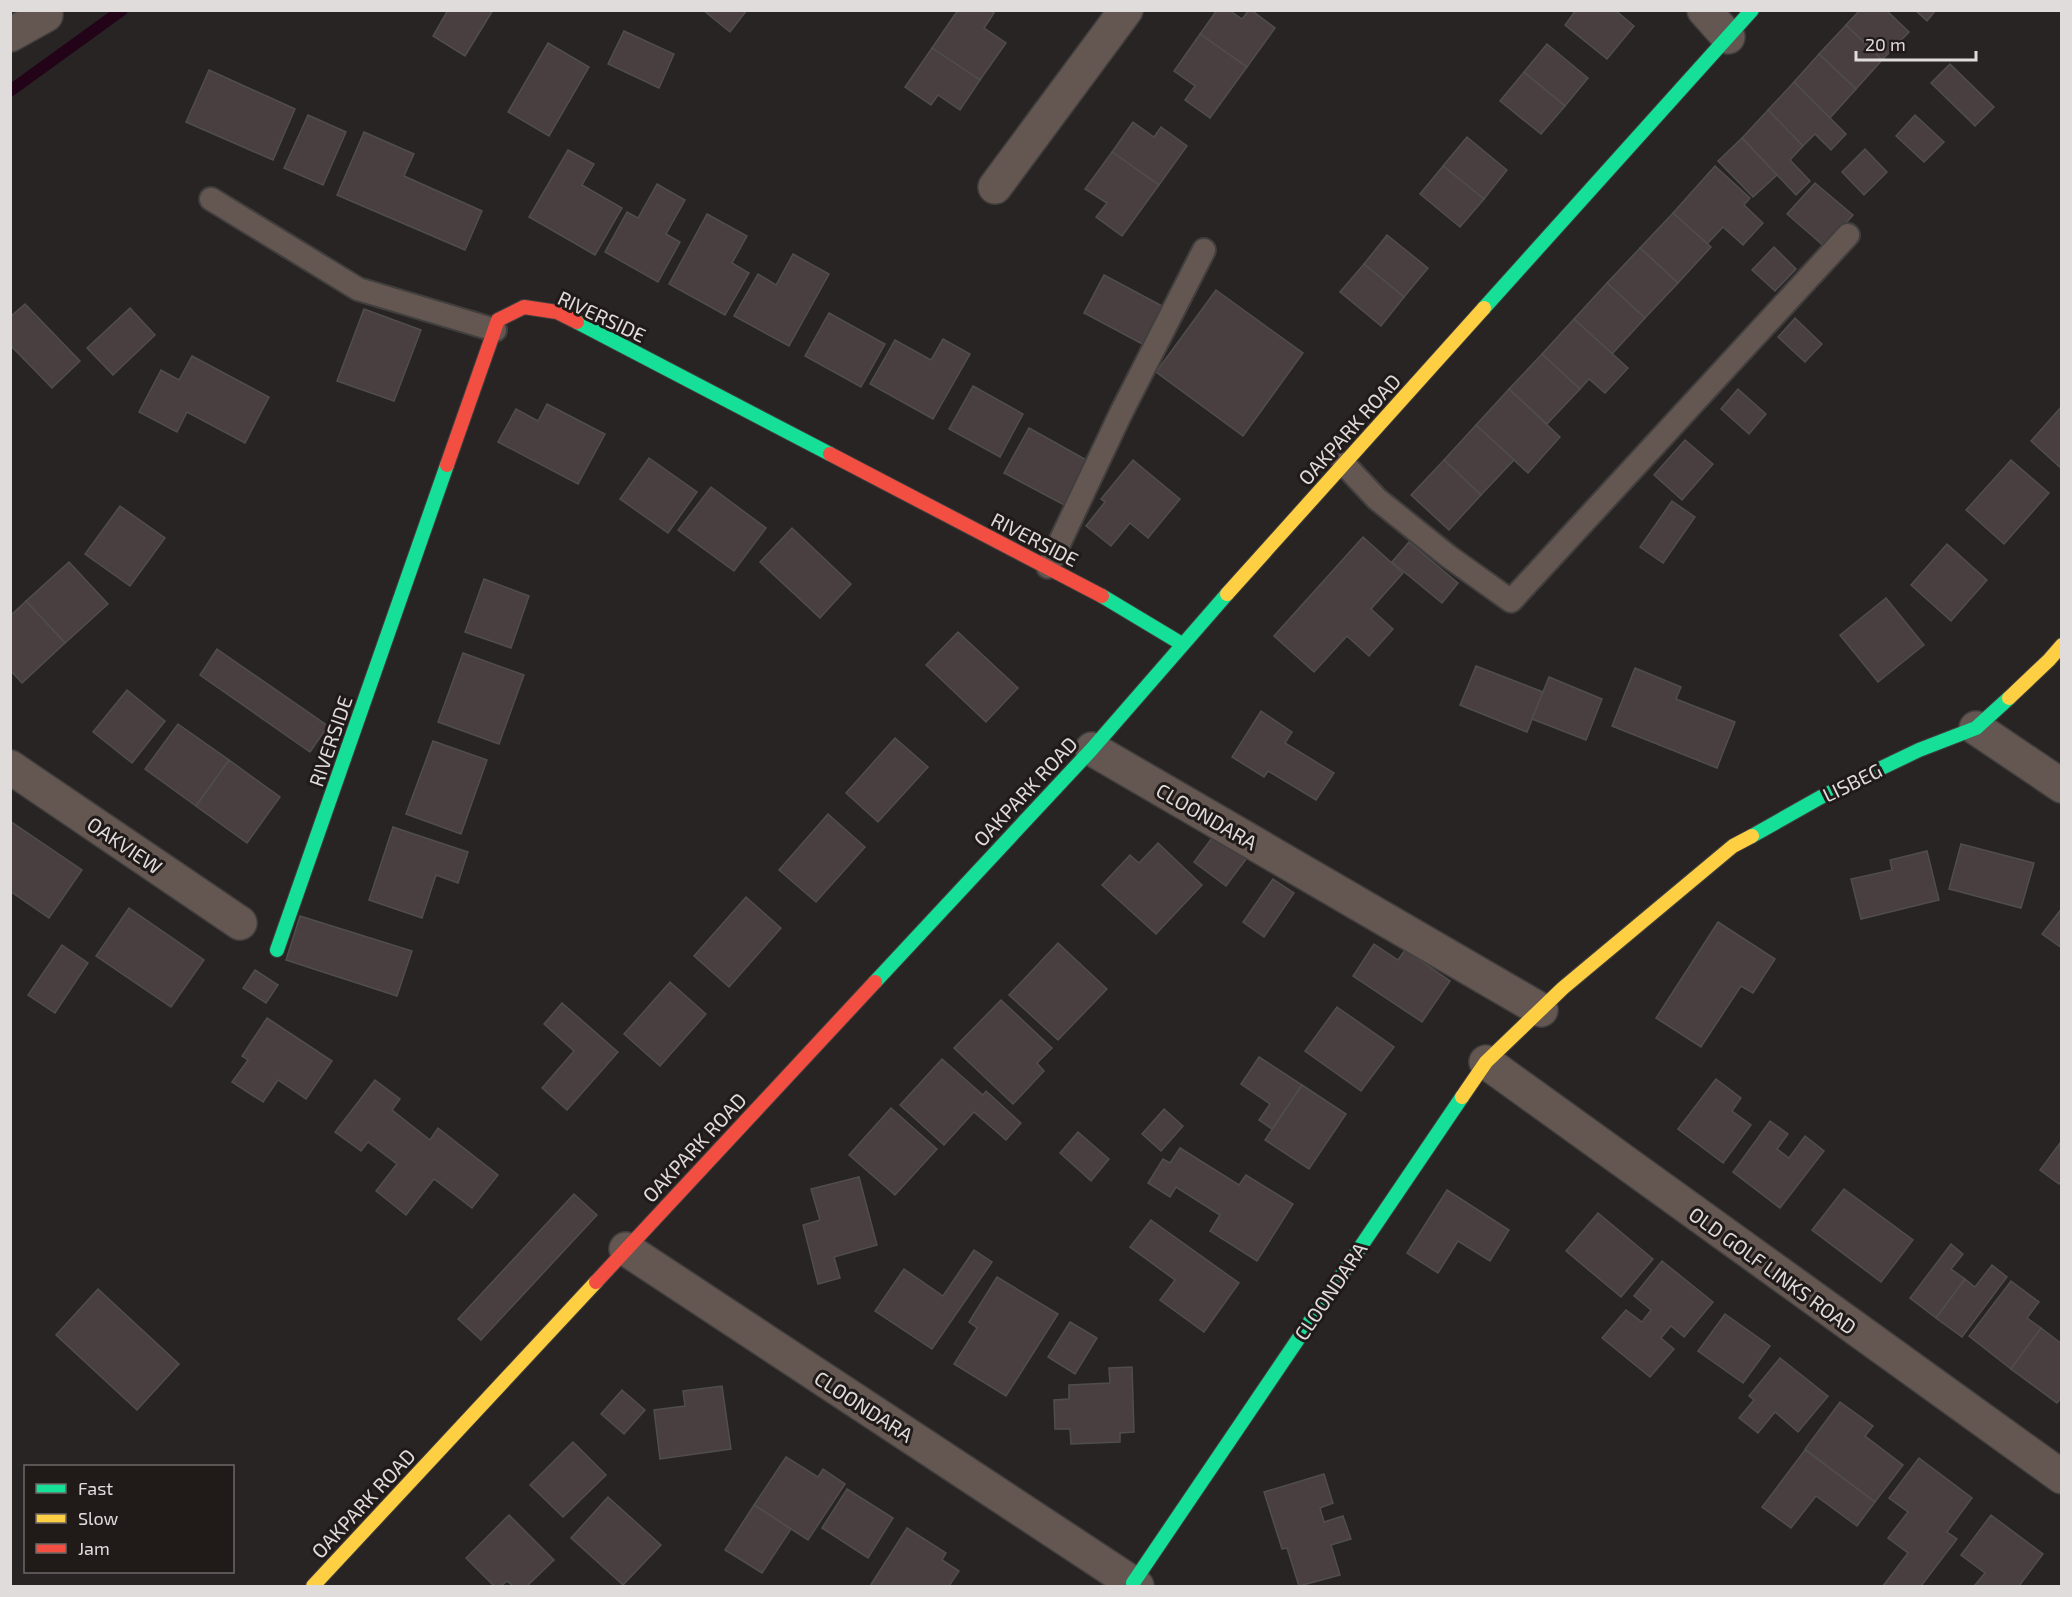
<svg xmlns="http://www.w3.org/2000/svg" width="2072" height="1597" viewBox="0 0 2072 1597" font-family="'Exo 2',sans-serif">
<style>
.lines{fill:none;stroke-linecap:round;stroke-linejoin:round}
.stream{stroke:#230318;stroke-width:12}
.building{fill:#493f41;stroke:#504d4d;stroke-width:1.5}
.lane-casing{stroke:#413f3e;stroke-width:26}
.street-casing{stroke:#413f3e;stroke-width:36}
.fast-casing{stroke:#413f3e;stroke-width:16}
.slow-casing{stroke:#413f3e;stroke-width:16}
.jam-casing{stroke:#413f3e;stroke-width:16}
.lane{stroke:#645752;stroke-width:22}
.street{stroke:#645752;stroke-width:33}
.fast{stroke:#16e098;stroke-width:14}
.slow{stroke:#ffcf43;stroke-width:14}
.jam{stroke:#f24e42;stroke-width:14}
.labels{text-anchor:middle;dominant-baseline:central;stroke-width:6;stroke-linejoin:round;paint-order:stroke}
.street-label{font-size:20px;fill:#e0dcdb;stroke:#201a19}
</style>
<rect width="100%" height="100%" fill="#282424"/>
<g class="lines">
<polyline class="stream" points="10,91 122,10"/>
</g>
<g class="building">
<polygon points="448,10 493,10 465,56 433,36"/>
<polygon points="703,10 747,10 730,32"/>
<polygon points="958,10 990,10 994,13 984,28 1006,43 980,80 932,48"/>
<polygon points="1217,10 1229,10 1242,19 1249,10 1251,10 1275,28 1247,67 1200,34"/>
<polygon points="1576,10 1615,10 1634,26 1607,59 1565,25"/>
<polygon points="1860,10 1886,10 1909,32 1882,60 1846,25"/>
<polygon points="1915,10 1936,10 1927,21"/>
<polygon points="1846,25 1882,60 1856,89 1819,54"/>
<polygon points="624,31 674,54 659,88 608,64"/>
<polygon points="1200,34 1247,67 1210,118 1185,100 1195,86 1174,71"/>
<polygon points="548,43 589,67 549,136 508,112"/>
<polygon points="1547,44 1588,78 1565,106 1524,72"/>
<polygon points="932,48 980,80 960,110 938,95 931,105 905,87"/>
<polygon points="1819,54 1856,89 1830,118 1794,82"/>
<polygon points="1950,64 1994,107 1975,126 1931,83"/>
<polygon points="209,70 295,109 273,160 186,122"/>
<polygon points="1524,72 1565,106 1541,134 1500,101"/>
<polygon points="1794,82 1846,134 1831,150 1815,134 1803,146 1768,110"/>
<polygon points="1768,110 1803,146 1790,160 1810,181 1796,195 1742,138"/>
<polygon points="308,115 346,132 323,185 284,168"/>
<polygon points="1915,115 1944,142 1924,162 1896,136"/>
<polygon points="1133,122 1154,137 1161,127 1187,146 1159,185 1112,152"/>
<polygon points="364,132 414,154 404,176 482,211 465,250 337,195"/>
<polygon points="1467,137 1507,170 1484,199 1443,166"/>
<polygon points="1742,138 1777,175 1753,197 1718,161"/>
<polygon points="1865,149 1887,172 1864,195 1842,172"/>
<polygon points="568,150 594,164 582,185 622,208 595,255 529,217"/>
<polygon points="1112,152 1159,185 1122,236 1096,217 1107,203 1085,189"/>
<polygon points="1443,166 1484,199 1460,227 1420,194"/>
<polygon points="1715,166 1750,198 1744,205 1763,223 1743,245 1723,227 1707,244 1673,213"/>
<polygon points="1815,183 1853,215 1825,247 1787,214"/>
<polygon points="657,184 685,200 666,234 680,242 658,282 605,252 627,212 638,218"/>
<polygon points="1673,213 1711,247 1678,283 1640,248"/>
<polygon points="707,214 747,236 732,263 749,273 725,315 669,284"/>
<polygon points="1387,235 1428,268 1404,297 1364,264"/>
<polygon points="1774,247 1796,269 1775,291 1752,270"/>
<polygon points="1640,248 1678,283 1645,318 1607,283"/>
<polygon points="793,254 829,274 789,346 734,316 758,274 776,285"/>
<polygon points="1364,264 1404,297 1381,326 1340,292"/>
<polygon points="1104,275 1166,308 1146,346 1084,313"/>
<polygon points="1607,283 1645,318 1612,354 1574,319"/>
<polygon points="1216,290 1303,353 1243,436 1156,372"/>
<polygon points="25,304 80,361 52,388 10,345 10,317"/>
<polygon points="130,308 155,335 113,375 87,348"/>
<polygon points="364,309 421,330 394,401 337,381"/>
<polygon points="829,313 885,344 861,387 805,356"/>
<polygon points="1795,318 1822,344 1805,362 1778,337"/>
<polygon points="1574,319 1628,368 1605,393 1589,379 1580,389 1542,354"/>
<polygon points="943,339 970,354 933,419 870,384 895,340 931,360"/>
<polygon points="1542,354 1580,389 1547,424 1509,389"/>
<polygon points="192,356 269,397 245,443 187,412 177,432 139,412 161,370 179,380"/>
<polygon points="973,386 1023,414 1000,457 949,429"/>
<polygon points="1509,389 1560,437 1528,473 1476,425"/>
<polygon points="1738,389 1766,414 1749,434 1721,409"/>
<polygon points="547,404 605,434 578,484 498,442 516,409 538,421"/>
<polygon points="2062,406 2062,469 2031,441"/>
<polygon points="1476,425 1514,460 1481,495 1444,460"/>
<polygon points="1029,428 1092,463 1068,507 1004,473"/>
<polygon points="1685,440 1713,464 1682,500 1654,475"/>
<polygon points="649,458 697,492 668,533 620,499"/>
<polygon points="1133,460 1180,499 1148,538 1130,523 1111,546 1086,526 1105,502 1101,499"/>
<polygon points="1444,460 1481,495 1449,530 1411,495"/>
<polygon points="2011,460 2049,493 2004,544 1966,510"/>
<polygon points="711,487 766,528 734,571 678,530"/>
<polygon points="1672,501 1695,517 1663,563 1640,547"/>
<polygon points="120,506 165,538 130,586 85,554"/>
<polygon points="792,528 851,584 820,618 760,562"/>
<polygon points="1363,537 1403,573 1371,609 1393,629 1369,656 1347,636 1314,672 1274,636"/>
<polygon points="1409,542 1458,583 1442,603 1392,562"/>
<polygon points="1947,544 1987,580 1951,621 1911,585"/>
<polygon points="69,562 108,604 65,643 26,601"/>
<polygon points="484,579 529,596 511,648 465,632"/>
<polygon points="1886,598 1924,645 1878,682 1840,635"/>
<polygon points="26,601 65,643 22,683 10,670 10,616"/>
<polygon points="958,632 1018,688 986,722 926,665"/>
<polygon points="217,649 328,726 310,752 200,675"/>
<polygon points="463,653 524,675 499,744 438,722"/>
<polygon points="1476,666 1543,692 1527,732 1460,705"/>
<polygon points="1635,668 1681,687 1676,699 1735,722 1717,768 1612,726"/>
<polygon points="1549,677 1602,699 1586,740 1532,719"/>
<polygon points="127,690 165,721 132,763 93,732"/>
<polygon points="1261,711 1292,732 1285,743 1334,773 1316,800 1268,771 1264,777 1232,757"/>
<polygon points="178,724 229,760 196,806 145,769"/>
<polygon points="895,738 928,767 878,822 846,793"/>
<polygon points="433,741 487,760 461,834 406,814"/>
<polygon points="229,760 280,797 247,843 196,806"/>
<polygon points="828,814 865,847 816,902 779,870"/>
<polygon points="10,821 82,870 49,918 10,891"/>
<polygon points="393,827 468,852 458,883 436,875 422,918 369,900"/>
<polygon points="1215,834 1247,858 1226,886 1194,862"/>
<polygon points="1158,843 1202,885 1156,934 1102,885 1130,855 1139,863"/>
<polygon points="1961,844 2034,863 2021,908 1949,889"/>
<polygon points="1927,851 1939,900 1861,919 1851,879 1892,870 1890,860"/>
<polygon points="1273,879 1294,893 1264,937 1243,922"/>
<polygon points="746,897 781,928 729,987 694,956"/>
<polygon points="129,908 204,960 171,1007 96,956"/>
<polygon points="2062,908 2062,948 2042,934"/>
<polygon points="300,916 412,951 397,996 286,960"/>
<polygon points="1718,922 1775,959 1753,993 1741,986 1701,1047 1656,1018"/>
<polygon points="1058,943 1107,989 1058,1040 1009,995"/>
<polygon points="1374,944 1398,960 1405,950 1450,981 1422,1022 1353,976"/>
<polygon points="62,945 88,963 55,1013 28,995"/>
<polygon points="255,970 278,985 266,1003 243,988"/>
<polygon points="670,982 706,1014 660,1066 624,1034"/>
<polygon points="1001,1000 1052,1048 1037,1063 1044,1071 1013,1104 954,1048"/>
<polygon points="562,1003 618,1052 567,1110 542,1088 574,1051 544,1024"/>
<polygon points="1337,1007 1394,1047 1361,1091 1305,1051"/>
<polygon points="267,1018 332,1061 306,1099 278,1080 263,1102 232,1082 248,1060 242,1056"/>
<polygon points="1259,1057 1302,1085 1272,1129 1259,1120 1270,1104 1241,1084"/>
<polygon points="942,1059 983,1095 986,1091 1021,1123 1006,1140 974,1112 944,1145 900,1105"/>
<polygon points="1716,1079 1741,1098 1732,1111 1751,1125 1723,1163 1678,1129"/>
<polygon points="375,1080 400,1099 392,1110 430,1140 438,1128 498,1175 472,1208 434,1179 406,1215 376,1191 397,1164 368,1142 361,1151 335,1132"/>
<polygon points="1302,1085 1346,1114 1309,1169 1265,1140"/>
<polygon points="891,1108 937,1149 895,1195 849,1155"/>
<polygon points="1164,1109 1183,1126 1161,1151 1142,1134"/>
<polygon points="1770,1121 1788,1134 1777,1149 1789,1158 1805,1136 1824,1151 1780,1208 1733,1172"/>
<polygon points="1078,1132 1109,1159 1091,1181 1060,1153"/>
<polygon points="2060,1143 2062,1180 2059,1184 2040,1170"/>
<polygon points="1180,1148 1239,1185 1246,1175 1293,1204 1257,1261 1210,1231 1220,1215 1176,1187 1170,1197 1148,1183 1163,1159 1170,1163"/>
<polygon points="859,1177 877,1245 834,1257 840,1278 818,1284 803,1225 820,1220 811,1189"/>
<polygon points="1844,1189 1913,1240 1881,1282 1812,1230"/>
<polygon points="1447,1190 1509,1230 1490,1261 1458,1241 1438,1273 1407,1253"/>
<polygon points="574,1194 597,1215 481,1340 458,1319"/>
<polygon points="1598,1213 1653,1259 1621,1297 1566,1251"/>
<polygon points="1151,1220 1239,1283 1204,1332 1160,1300 1175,1280 1130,1247"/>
<polygon points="1951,1244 1963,1254 1951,1269 1965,1279 1936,1318 1910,1298"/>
<polygon points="974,1250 992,1262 932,1349 875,1311 904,1269 943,1296"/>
<polygon points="1662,1261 1713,1302 1684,1337 1671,1326 1661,1338 1674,1349 1650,1377 1602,1338 1626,1310 1642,1322 1651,1310 1634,1296"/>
<polygon points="1992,1265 2007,1277 1962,1337 1936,1318 1965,1279 1975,1287"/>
<polygon points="997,1277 1058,1314 1006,1396 954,1364 977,1328 969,1322"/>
<polygon points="2011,1281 2039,1302 2027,1318 2041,1328 2011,1369 1969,1336"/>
<polygon points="98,1289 179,1364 137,1410 56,1335"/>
<polygon points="1725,1314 1770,1346 1743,1383 1698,1351"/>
<polygon points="1070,1322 1097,1338 1075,1374 1048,1357"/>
<polygon points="2041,1328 2062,1344 2062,1397 2057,1403 2011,1369"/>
<polygon points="1780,1358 1828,1396 1798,1432 1775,1412 1758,1433 1739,1418 1754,1400 1749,1396"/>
<polygon points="1132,1367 1134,1432 1120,1433 1120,1442 1071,1444 1070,1429 1055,1429 1054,1400 1069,1399 1069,1385 1110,1383 1109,1368"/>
<polygon points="722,1386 731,1449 660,1459 654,1410 685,1406 683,1391"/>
<polygon points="622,1390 645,1410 624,1434 601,1414"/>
<polygon points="1840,1402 1873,1426 1865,1436 1903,1465 1875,1502 1805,1449"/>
<polygon points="573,1442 606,1475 563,1517 530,1485"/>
<polygon points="1805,1450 1875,1502 1857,1526 1816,1496 1791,1528 1762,1507"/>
<polygon points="786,1457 818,1477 823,1469 845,1484 808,1540 754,1505"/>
<polygon points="1919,1458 1972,1498 1947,1532 1957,1539 1921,1586 1883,1586 1908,1553 1888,1538 1908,1512 1889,1498"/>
<polygon points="1324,1474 1333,1503 1320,1508 1324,1522 1343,1516 1351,1539 1331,1545 1340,1575 1299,1586 1287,1548 1282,1549 1264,1492"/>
<polygon points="847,1489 893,1518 868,1558 822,1528"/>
<polygon points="608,1497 661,1545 623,1585 571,1538"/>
<polygon points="754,1505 791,1529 762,1573 725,1550"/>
<polygon points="509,1515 554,1560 527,1586 513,1586 507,1581 501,1586 494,1586 466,1558"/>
<polygon points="1991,1515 2043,1554 2019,1586 1976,1586 1975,1585 1985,1573 1961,1555"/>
<polygon points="907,1528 946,1553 942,1560 959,1571 949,1586 870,1586"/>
</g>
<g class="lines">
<defs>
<g id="lane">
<polyline points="211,199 358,289 495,330"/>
<polyline points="1344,464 1377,499 1448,556 1511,601 1848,235"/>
<polyline points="1048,567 1121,413 1204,250"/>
</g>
<g id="street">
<polyline points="1704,10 1728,37"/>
<polyline points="10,35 46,15"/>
<polyline points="995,187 1126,10"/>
<polyline points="1976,728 2062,786"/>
<polyline points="1092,749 1541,1010"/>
<polyline points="10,767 240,923"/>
<polyline points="1486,1062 2062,1477"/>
<polyline points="626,1249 1137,1586"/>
</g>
<g id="fast">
<polyline points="1484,308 1752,10"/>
<polyline points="577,322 830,454"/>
<polyline points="1102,596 1182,644"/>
<polyline points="1752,836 1821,797 1919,750 1976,728 2009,698"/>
<polyline points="277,950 447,465"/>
<polyline points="875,982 1092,749 1227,594"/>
<polyline points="1133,1583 1462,1097"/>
</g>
<g id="slow">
<polyline points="1227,594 1484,308"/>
<polyline points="2009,698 2049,660 2062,645"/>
<polyline points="1462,1097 1486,1062 1563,988 1733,846 1752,836"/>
<polyline points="313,1586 596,1282"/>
</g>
<g id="jam">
<polyline points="830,454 1102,596"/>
<polyline points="447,465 498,320 524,307 557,312 577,322"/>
<polyline points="596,1282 875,982"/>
</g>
</defs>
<use href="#lane" class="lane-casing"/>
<use href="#street" class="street-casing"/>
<use href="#fast" class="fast-casing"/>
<use href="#slow" class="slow-casing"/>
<use href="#jam" class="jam-casing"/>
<use href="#lane" class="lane"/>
<use href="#street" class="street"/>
<use href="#fast" class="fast"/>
<use href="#slow" class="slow"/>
<use href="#jam" class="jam"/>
</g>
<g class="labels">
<g class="street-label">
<text transform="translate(602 316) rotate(25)">RIVERSIDE</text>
<text transform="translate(1349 429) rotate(-48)">OAKPARK ROAD</text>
<text transform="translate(1035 539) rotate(27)">RIVERSIDE</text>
<text transform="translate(330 741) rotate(-71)">RIVERSIDE</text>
<text transform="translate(1852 782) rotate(-26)">LISBEG</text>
<text transform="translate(1025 791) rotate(-47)">OAKPARK ROAD</text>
<text transform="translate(1207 816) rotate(30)">CLOONDARA</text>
<text transform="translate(125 845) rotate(34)">OAKVIEW</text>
<text transform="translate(694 1147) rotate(-47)">OAKPARK ROAD</text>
<text transform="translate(1773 1270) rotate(36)">OLD GOLF LINKS ROAD</text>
<text transform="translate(1330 1291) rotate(-56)">CLOONDARA</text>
<text transform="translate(864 1406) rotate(33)">CLOONDARA</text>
<text transform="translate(363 1503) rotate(-47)">OAKPARK ROAD</text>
</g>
</g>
<rect width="2072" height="1597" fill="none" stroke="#e0dcdb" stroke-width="24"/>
<rect x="24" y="1465" width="210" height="108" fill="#201a19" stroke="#6d6867" stroke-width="1.5"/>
<rect x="36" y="1484" width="30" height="9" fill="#16e098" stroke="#6d6867" stroke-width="1.5"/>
<text x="78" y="1495" font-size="18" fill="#e0dcdb">Fast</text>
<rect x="36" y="1514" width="30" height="9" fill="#ffcf43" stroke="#6d6867" stroke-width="1.5"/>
<text x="78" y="1525" font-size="18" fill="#e0dcdb">Slow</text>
<rect x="36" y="1544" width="30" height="9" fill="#f24e42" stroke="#6d6867" stroke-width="1.5"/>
<text x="78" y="1555" font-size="18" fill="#e0dcdb">Jam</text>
<path d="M1856 51v9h120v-9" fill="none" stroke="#e0dcdb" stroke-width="3"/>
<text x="1865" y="51" font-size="18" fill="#e0dcdb" stroke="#201a19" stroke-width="4.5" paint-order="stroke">20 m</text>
</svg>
